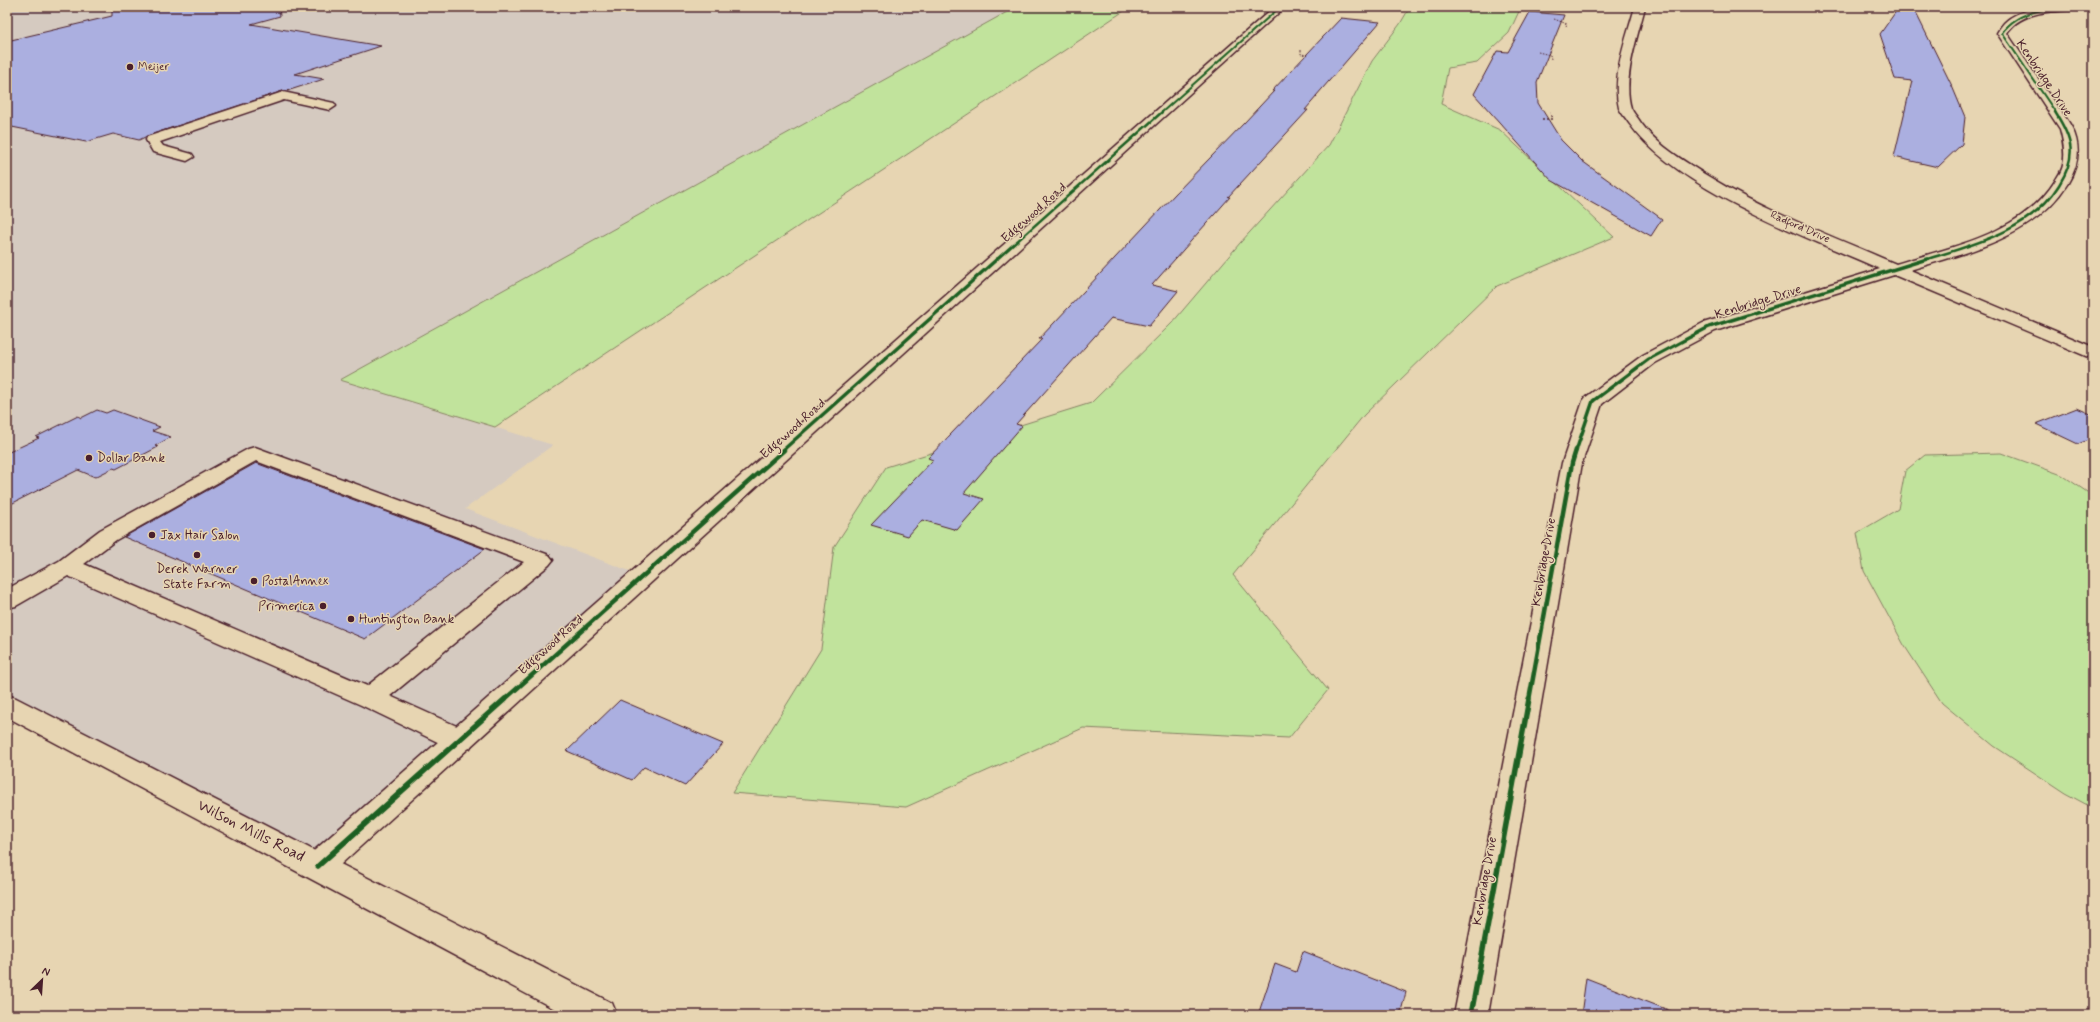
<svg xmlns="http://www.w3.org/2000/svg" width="2100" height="1022" viewBox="0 0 2100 1022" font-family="Mynerve,sans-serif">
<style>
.built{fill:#d5cac0}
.green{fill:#c1e39c;stroke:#868164}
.building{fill:#abafe0;stroke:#4a1f2b}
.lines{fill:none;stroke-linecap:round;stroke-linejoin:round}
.lane-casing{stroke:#4a1f2b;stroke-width:3}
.street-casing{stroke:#4a1f2b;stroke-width:3}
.secondary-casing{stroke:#4a1f2b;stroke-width:3}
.path-far1{stroke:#4a1f2b;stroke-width:1;stroke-dasharray:1.5 1.5;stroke-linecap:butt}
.path{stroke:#4a1f2b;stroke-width:1.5;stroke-dasharray:2 2;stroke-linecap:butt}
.lane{fill:#e7d5b2;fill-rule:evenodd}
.street{fill:#e7d5b2;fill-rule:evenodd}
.secondary{fill:#e7d5b2;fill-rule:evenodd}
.cycleway-far4-casing{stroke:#e7d5b2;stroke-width:3}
.cycleway-far3-casing{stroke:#e7d5b2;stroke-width:4}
.cycleway-far2-casing{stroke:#e7d5b2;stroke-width:5.5}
.cycleway-far1-casing{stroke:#e7d5b2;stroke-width:7}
.cycleway-casing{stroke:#e7d5b2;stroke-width:8}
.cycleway-far4{stroke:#1b5e20;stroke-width:2}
.cycleway-far3{stroke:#1b5e20;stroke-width:2.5}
.cycleway-far2{stroke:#1b5e20;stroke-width:3.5}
.cycleway-far1{stroke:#1b5e20;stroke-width:4.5}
.cycleway{stroke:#1b5e20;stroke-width:5.5}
.poi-dot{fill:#4a1f2b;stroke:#e7d5b2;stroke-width:1.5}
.labels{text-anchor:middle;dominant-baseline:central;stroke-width:3;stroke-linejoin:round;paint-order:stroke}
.far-poi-label{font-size:11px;fill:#4a1f2b;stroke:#e7d5b2;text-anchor:start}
.far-street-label{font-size:11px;fill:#4a1f2b;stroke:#e7d5b2}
.street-label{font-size:13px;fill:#4a1f2b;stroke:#e7d5b2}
.poi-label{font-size:13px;fill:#4a1f2b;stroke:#e7d5b2;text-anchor:start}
.near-street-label{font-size:16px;fill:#4a1f2b;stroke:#e7d5b2}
</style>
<rect width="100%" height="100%" fill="#e7d5b2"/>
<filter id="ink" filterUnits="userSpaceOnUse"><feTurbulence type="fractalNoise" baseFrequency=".025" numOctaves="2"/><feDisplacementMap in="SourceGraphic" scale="8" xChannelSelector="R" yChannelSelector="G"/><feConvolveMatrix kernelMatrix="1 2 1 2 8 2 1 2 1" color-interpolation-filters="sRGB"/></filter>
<g filter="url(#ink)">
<polygon class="built" points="7,7 1016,7 340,380 553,445 465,509 643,576 318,866 7,704"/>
<g class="green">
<polygon points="1016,7 1130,7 495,427 340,380"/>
<polygon points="1410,7 1521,7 1509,33 1477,63 1448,68 1441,104 1500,130 1614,237 1497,286 1364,415 1233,575 1328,690 1289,738 1083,728 906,807 732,793 821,649 834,547 886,467 1091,403 1172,323 1240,243 1329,145 1372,61 1400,24"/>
<polygon points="2001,453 2062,475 2093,496 2093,808 2065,793 1994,746 1942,703 1904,645 1864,571 1857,533 1898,509 1905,471 1925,455"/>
</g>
<g class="building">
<polygon points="112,7 279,7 280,16 251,24 381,46 295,74 324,79 287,91 283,91 147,136 139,140 113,134 86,142 7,126 7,41 112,16"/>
<polygon points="1899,7 1913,7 1952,86 1965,117 1962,144 1938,167 1894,157 1912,81 1895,79 1880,34"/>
<polygon points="1530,12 1564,15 1537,82 1538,103 1561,140 1582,161 1662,219 1651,236 1551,180 1474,94 1497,51 1508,52"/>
<polygon points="1341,18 1380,22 1316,96 1317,96 1305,110 1308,110 1228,197 1230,197 1152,285 1178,291 1149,326 1111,318 1016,424 1022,426 964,493 984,499 957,530 922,520 908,536 871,525 933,460 928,458 1042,339 1039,339 1175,194 1245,122 1274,91 1272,91"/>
<polygon points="2077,408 2093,415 2093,438 2078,444 2036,424"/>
<polygon points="97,410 106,413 113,410 160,427 152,431 171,437 155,446 158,447 116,469 113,468 95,477 78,470 7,506 7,453 39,438 36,437 78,416 81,418"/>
<polygon points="256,463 301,480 485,549 365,639 124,537"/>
<polygon points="620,700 723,744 685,786 644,767 632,780 567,751"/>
<polygon points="1303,951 1406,992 1400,1015 1258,1015 1275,964 1296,972"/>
<polygon points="1586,978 1676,1013 1675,1015 1581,1015"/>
</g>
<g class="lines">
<defs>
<g id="lane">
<polygon points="283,92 334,103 336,106 330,110 284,100 160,142 163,146 192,154 194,157 187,161 153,152 146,140 147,137"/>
<path d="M255 447 549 555 553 560 549 565 390 696 470 732 474 740 470 748 460 751 450 748 361 705 68 576 16 606 7 608V589L59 561 100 530 248 449ZM256 461 524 562 367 686 84 564 116 540Z"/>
</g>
<g id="street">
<polygon points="1274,7 1285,7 329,875 318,879 307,875 303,866 307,857"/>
<path d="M1635 7H1645C1638 36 1622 79 1631 108 1633 113 1638 118 1641 123 1654 141 1673 154 1692 166 1755 208 1827 234 1896 264 1951 247 2022 234 2055 181 2058 176 2062 171 2063 165 2066 153 2063 140 2060 129L1997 33C1999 30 2001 26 2004 23 2024 3 2067 7 2093 7V10C2066 11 2023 7 2007 33 2022 55 2037 77 2051 98 2058 108 2067 118 2072 128 2082 148 2078 166 2068 183 2034 238 1967 252 1910 270L2093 347V359L1894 275 1715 331 1655 363 1602 404 1582 463 1488 1015H1454L1562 463 1583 401 1586 397 1643 355 1703 323 1880 269C1805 236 1676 190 1629 123 1626 118 1621 113 1619 108 1611 76 1627 37 1635 7Z"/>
</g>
<polygon id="secondary" points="7,695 16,698 612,1003 617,1015 566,1015 7,717"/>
</defs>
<use href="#lane" class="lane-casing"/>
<use href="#street" class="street-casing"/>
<use href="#secondary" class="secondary-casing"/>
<g class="path-far1">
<polyline points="1554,19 1567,24 1566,26"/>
<polyline points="1301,50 1301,54 1308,55"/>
<polyline points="1538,52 1550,55 1551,59"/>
</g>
<polyline class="path" points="1542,119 1552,119 1550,113"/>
<use href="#lane" class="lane"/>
<use href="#street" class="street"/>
<use href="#secondary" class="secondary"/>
<defs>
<g id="cycleway-far4">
<polyline points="1161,113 1280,7"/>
<path d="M2056 113 2002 33C2021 5 2063 8 2093 7"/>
</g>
<g id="cycleway-far3">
<polyline points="996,260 1162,112"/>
<path d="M1924 260C1972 245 2031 231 2059 185 2077 156 2073 140 2055 112"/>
</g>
<g id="cycleway-far2">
<polyline points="782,451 997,259"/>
<polyline points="1576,451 1593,401 1649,359 1709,327 1927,259"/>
</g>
<g id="cycleway-far1">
<polyline points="504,700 784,450"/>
<polyline points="1529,700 1572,463 1576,450"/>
</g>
<g id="cycleway">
<polyline points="318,866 505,699"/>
<polyline points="1471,1015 1529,699"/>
</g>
</defs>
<use href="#cycleway-far4" class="cycleway-far4-casing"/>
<use href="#cycleway-far3" class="cycleway-far3-casing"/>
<use href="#cycleway-far2" class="cycleway-far2-casing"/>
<use href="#cycleway-far1" class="cycleway-far1-casing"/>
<use href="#cycleway" class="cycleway-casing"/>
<use href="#cycleway-far4" class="cycleway-far4"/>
<use href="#cycleway-far3" class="cycleway-far3"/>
<use href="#cycleway-far2" class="cycleway-far2"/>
<use href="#cycleway-far1" class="cycleway-far1"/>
<use href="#cycleway" class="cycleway"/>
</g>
</g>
<g class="poi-dot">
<circle cx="130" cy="67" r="4"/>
<circle cx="89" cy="458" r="4"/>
<circle cx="152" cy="535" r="4"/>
<circle cx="197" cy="555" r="4"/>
<circle cx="254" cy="581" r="4"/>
<circle cx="323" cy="606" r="4"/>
<circle cx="351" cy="619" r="4"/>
</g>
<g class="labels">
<g class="far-poi-label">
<text x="138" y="67">Meijer</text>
</g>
<g class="far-street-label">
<text transform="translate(1800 227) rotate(24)">Radford Drive</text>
</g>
<g class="street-label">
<text transform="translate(2044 78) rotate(56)">Kenbridge Drive</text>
<text transform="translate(1034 213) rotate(-42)">Edgewood Road</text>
<text transform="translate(1758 302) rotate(-17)">Kenbridge Drive</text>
<text transform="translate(793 429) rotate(-42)">Edgewood Road</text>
<text transform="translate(1544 562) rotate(-80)">Kenbridge Drive</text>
<text transform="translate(551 645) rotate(-42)">Edgewood Road</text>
<text transform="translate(1485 881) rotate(-80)">Kenbridge Drive</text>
</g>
<g class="poi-label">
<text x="97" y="458">Dollar Bank</text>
<text x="160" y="535">Jax Hair Salon</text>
<text x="197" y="569" text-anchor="middle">Derek Warner<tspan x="197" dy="15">State Farm</tspan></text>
<text x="262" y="581">PostalAnnex</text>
<text x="315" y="606" text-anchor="end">Primerica</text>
<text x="359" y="619">Huntington Bank</text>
</g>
<g class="near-street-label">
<text transform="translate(251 831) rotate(27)">Wilson Mills Road</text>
</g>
</g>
<rect width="2100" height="1022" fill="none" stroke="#e7d5b2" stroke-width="24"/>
<rect x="12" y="12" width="2076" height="998" fill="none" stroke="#4a1f2b" stroke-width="1.5" filter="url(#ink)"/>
<g transform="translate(42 980) rotate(25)" stroke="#e7d5b2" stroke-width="3" paint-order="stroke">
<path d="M0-3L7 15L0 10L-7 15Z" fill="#4a1f2b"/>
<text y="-6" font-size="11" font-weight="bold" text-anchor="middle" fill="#4a1f2b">N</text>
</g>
</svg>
